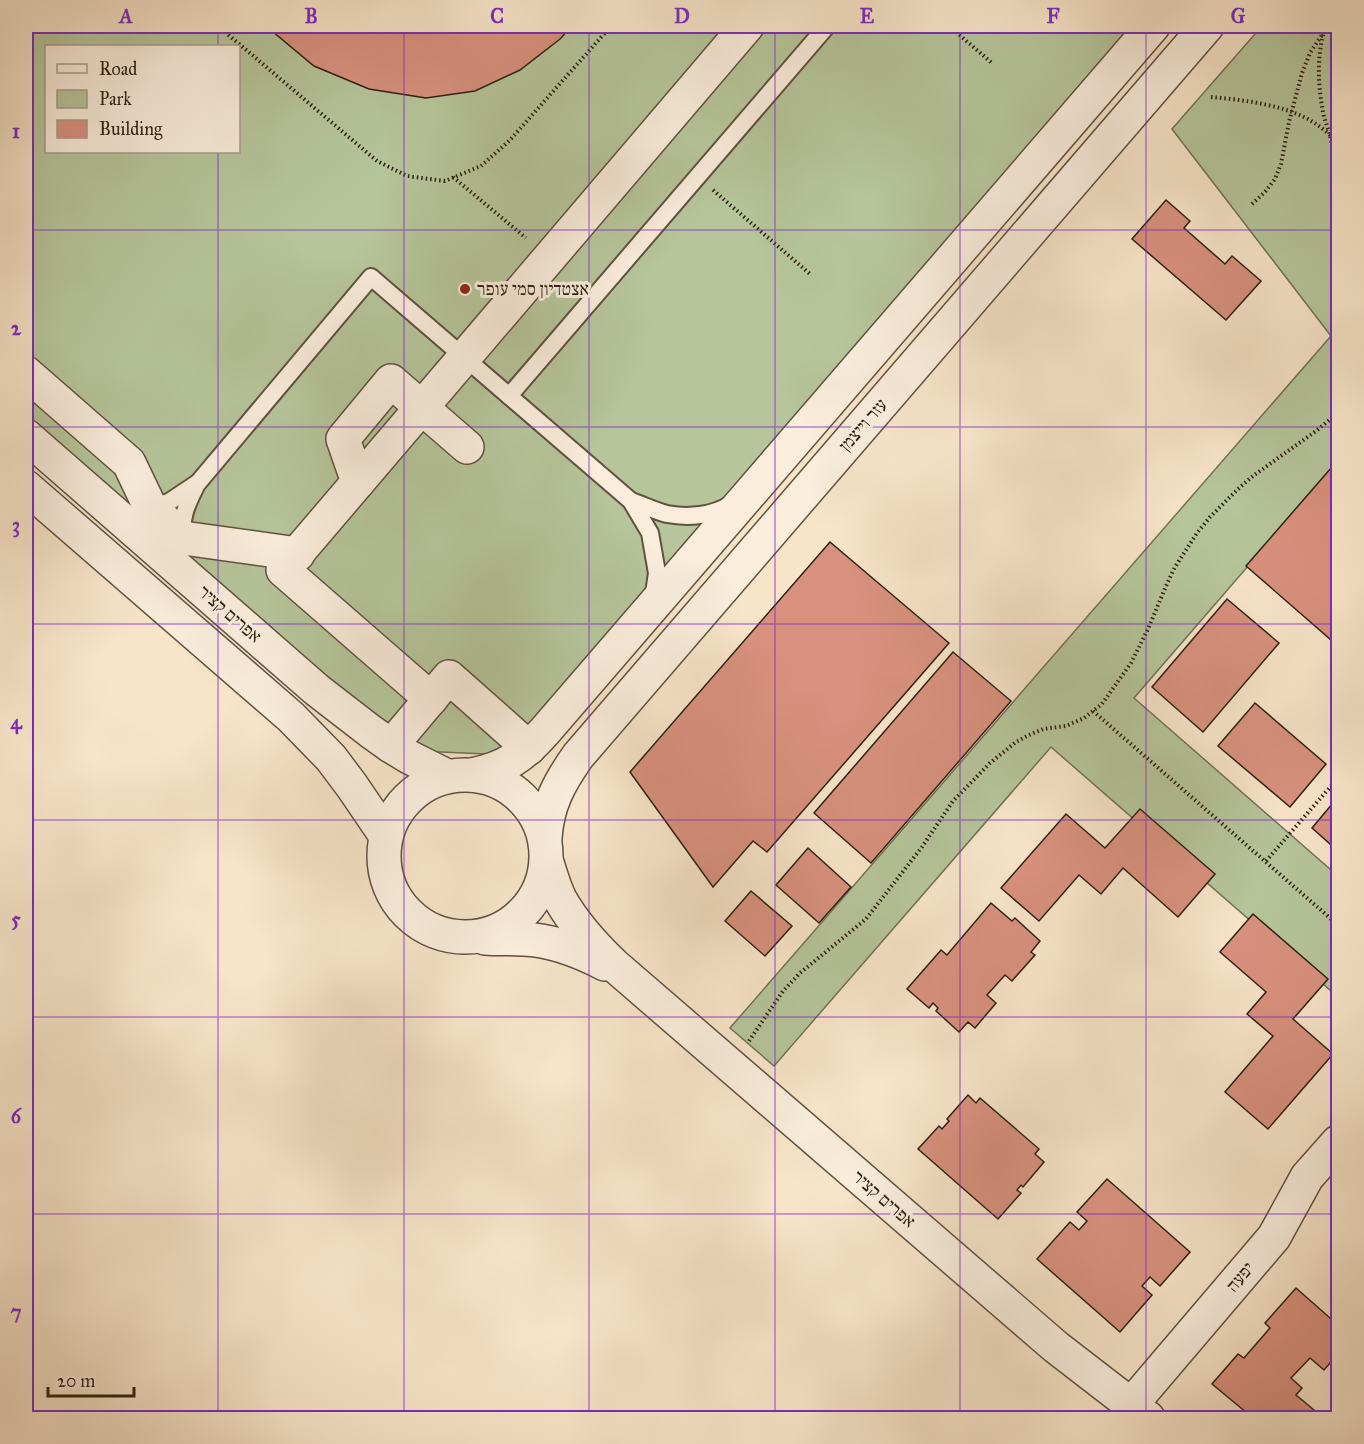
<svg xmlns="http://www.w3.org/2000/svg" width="1364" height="1444" viewBox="0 0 1364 1444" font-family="'IM FELL Great Primer','Frank Ruhl Libre',serif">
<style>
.green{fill:#b6c59b;stroke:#727257;stroke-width:1.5;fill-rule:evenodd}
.building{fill:#d8917e;stroke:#2d2013;stroke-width:1.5}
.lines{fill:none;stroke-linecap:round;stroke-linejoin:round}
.lane-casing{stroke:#605140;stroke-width:20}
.street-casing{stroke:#605140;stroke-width:36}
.path{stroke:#2d2013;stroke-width:4;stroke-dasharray:1.5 3;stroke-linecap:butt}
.lane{stroke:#faeddc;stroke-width:16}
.street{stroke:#faeddc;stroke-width:33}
.grid{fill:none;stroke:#7b2cbf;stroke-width:1.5;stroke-opacity:0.55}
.poi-dot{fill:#8f2418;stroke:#faeddc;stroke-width:2}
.labels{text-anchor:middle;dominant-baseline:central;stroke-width:6;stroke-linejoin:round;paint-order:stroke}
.poi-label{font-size:18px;fill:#2d2013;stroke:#faeddc;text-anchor:start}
.street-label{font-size:18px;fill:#2d2013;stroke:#faeddc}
.neatline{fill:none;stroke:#7b2cbf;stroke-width:2}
.grid-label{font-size:20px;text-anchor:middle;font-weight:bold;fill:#7b2cbf}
</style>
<rect width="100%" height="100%" fill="#f7e4c9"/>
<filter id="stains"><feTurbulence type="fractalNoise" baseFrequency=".00333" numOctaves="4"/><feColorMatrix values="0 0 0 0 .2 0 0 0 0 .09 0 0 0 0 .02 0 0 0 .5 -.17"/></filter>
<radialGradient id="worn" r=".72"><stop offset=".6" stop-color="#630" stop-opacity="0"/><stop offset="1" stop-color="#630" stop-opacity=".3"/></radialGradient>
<g class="green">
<path d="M26 26H1131L512 744 486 754 419 751 379 727 26 426ZM46 46H238V152H46Z"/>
<polygon points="1262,26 1338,26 1338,462 1134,698 1338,876 1338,997 1051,747 774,1066 730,1028 1331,336 1172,129"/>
</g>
<g class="building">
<polygon points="266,26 572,26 560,39 520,70 475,91 426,98 369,89 314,66"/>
<polygon points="1166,200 1190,221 1184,228 1225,264 1232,256 1261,281 1226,320 1132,239"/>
<polygon points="1338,460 1338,562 1332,569 1338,575 1338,646 1246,566"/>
<polygon points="830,542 949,643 767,852 753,841 713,887 630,772"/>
<polygon points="1227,599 1279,643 1203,732 1152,687"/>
<polygon points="953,652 1011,701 871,863 814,813"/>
<polygon points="1255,703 1326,764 1290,807 1218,746"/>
<polygon points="1338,797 1338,851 1312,828"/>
<polygon points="1140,809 1215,874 1178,917 1123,868 1101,894 1079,875 1039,921 1001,888 1066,814 1105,848"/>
<polygon points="808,848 851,887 819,923 776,885"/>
<polygon points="751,891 792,926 765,956 725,921"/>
<polygon points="991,903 1012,921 1015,918 1040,941 1031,952 1035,955 1012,981 1005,975 987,995 996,1003 975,1028 968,1022 959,1032 936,1011 938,1008 933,1003 929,1008 907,989 941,950 947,955"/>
<polygon points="1253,914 1328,979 1293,1019 1333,1054 1268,1129 1225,1092 1273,1036 1247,1014 1266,992 1220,952"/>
<polygon points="968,1095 976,1103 980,1098 1039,1149 1035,1154 1044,1162 1023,1187 1021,1185 1017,1190 1021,1193 998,1219 918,1149 939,1126 942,1129 949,1121 947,1119"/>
<polygon points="1107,1179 1190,1252 1160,1286 1150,1277 1142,1286 1152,1295 1120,1332 1037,1259 1070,1222 1079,1230 1087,1221 1077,1212"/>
<polygon points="1296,1288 1338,1325 1338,1354 1324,1370 1310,1358 1291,1378 1302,1388 1296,1395 1320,1415 1317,1418 1253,1418 1212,1384 1238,1354 1244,1358 1270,1328 1265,1323"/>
</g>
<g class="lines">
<defs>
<g id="lane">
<polyline points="509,396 827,26"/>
<path d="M631 501C643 505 655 511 667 514 688 518 713 516 731 504"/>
<polyline points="147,508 169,502 196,484"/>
<path d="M183 538C180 517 188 502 197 484L371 277 631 501 650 533 657 573 653 600"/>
</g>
<g id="street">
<polyline points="26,373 129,463 150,507 183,538 298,554"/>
<polyline points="26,436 317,690 370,731 391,746 409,757 447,776"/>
<polyline points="358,482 343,439 391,381 467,447"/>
<polyline points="26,487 291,717 331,758 352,786 386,836"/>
<polyline points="431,699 283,570 747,26"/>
<polyline points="391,746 449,677 529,748"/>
<circle cx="465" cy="856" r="81"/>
<path d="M472 775C506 768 523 756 545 731L1153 26"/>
<path d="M545 838C547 805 559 783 578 756L1207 26"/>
<path d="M547 863C551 875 554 887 560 899 574 924 593 945 614 965L1056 1347 1148 1418"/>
<path d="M485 938C498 939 510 938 523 939 552 940 580 951 605 964"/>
<polyline points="1131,1405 1274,1237 1307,1177 1338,1142"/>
</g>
</defs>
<use href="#lane" class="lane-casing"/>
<use href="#street" class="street-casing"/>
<g class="path">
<polyline points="218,26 377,161 407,176 445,181 481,166 510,140 611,26"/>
<polyline points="949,26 992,63"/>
<path d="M1326 26C1316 54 1318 84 1323 113 1325 121 1328 128 1330 135 1333 149 1335 163 1338 176"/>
<path d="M1211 97C1243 100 1279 104 1308 119 1319 125 1329 134 1338 142"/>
<polyline points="453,177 526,238"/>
<polyline points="713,190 810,274"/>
<polyline points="1252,204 1265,192 1275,179 1281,164 1289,122 1302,73 1310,53 1322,35"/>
<polyline points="1093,711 1338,925"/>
<polyline points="1266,861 1338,778"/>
<polyline points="749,1041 783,991 800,973 866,919 922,847 953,801 990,763 1016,742 1029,735 1043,729 1066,726 1084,718 1102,704 1131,663 1148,629 1166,586 1175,567 1197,533 1210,517 1238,489 1253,476 1316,431 1338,413"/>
</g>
<use href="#lane" class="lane"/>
<use href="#street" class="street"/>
</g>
<path class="grid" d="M218 26V46M404 26V1418M589 26V1418M775 26V1418M960 26V1418M1146 26V1418M218 152V1418M26 230H1338M26 427H1338M26 624H1338M26 820H1338M26 1017H1338M26 1214H1338"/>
<circle class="poi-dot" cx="465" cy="289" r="6"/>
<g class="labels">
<g class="poi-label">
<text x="477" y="289">אצטדיון סמי עופר</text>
</g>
<g class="street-label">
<text transform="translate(863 425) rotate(-49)">עזר וייצמן</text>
<text transform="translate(230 614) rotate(41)">אפרים קציר</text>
<text transform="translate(884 1199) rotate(41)">אפרים קציר</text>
<text transform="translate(1240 1277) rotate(-50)">יפעה</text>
</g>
</g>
<rect width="1364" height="1444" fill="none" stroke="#f7e4c9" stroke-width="66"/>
<rect x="45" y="45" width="195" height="108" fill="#faeddc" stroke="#a89b8c" stroke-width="1.5"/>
<rect x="57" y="64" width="30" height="9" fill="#faeddc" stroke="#a89b8c" stroke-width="1.5"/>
<text x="99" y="75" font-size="18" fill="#2d2013">Road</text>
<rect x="57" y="90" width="30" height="18" fill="#b6c59b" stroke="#a89b8c" stroke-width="1.5"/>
<text x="99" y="105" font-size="18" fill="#2d2013">Park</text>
<rect x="57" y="120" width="30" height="18" fill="#d8917e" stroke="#a89b8c" stroke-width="1.5"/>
<text x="99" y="135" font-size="18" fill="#2d2013">Building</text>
<path d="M48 1387v9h86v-9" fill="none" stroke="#2d2013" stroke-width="3"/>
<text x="57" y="1387" font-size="18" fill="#2d2013" stroke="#faeddc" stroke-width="4.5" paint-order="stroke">20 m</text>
<rect x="33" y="33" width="1298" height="1378" class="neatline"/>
<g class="grid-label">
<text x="126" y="23">A</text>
<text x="311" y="23">B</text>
<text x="497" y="23">C</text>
<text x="682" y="23">D</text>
<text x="867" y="23">E</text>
<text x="1053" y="23">F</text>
<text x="1238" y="23">G</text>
<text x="16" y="138">1</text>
<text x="16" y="335">2</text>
<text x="16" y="532">3</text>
<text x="16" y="729">4</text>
<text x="16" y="926">5</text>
<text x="16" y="1123">6</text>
<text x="16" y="1319">7</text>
</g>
<rect width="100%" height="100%" filter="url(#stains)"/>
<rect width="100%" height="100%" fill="url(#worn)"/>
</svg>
